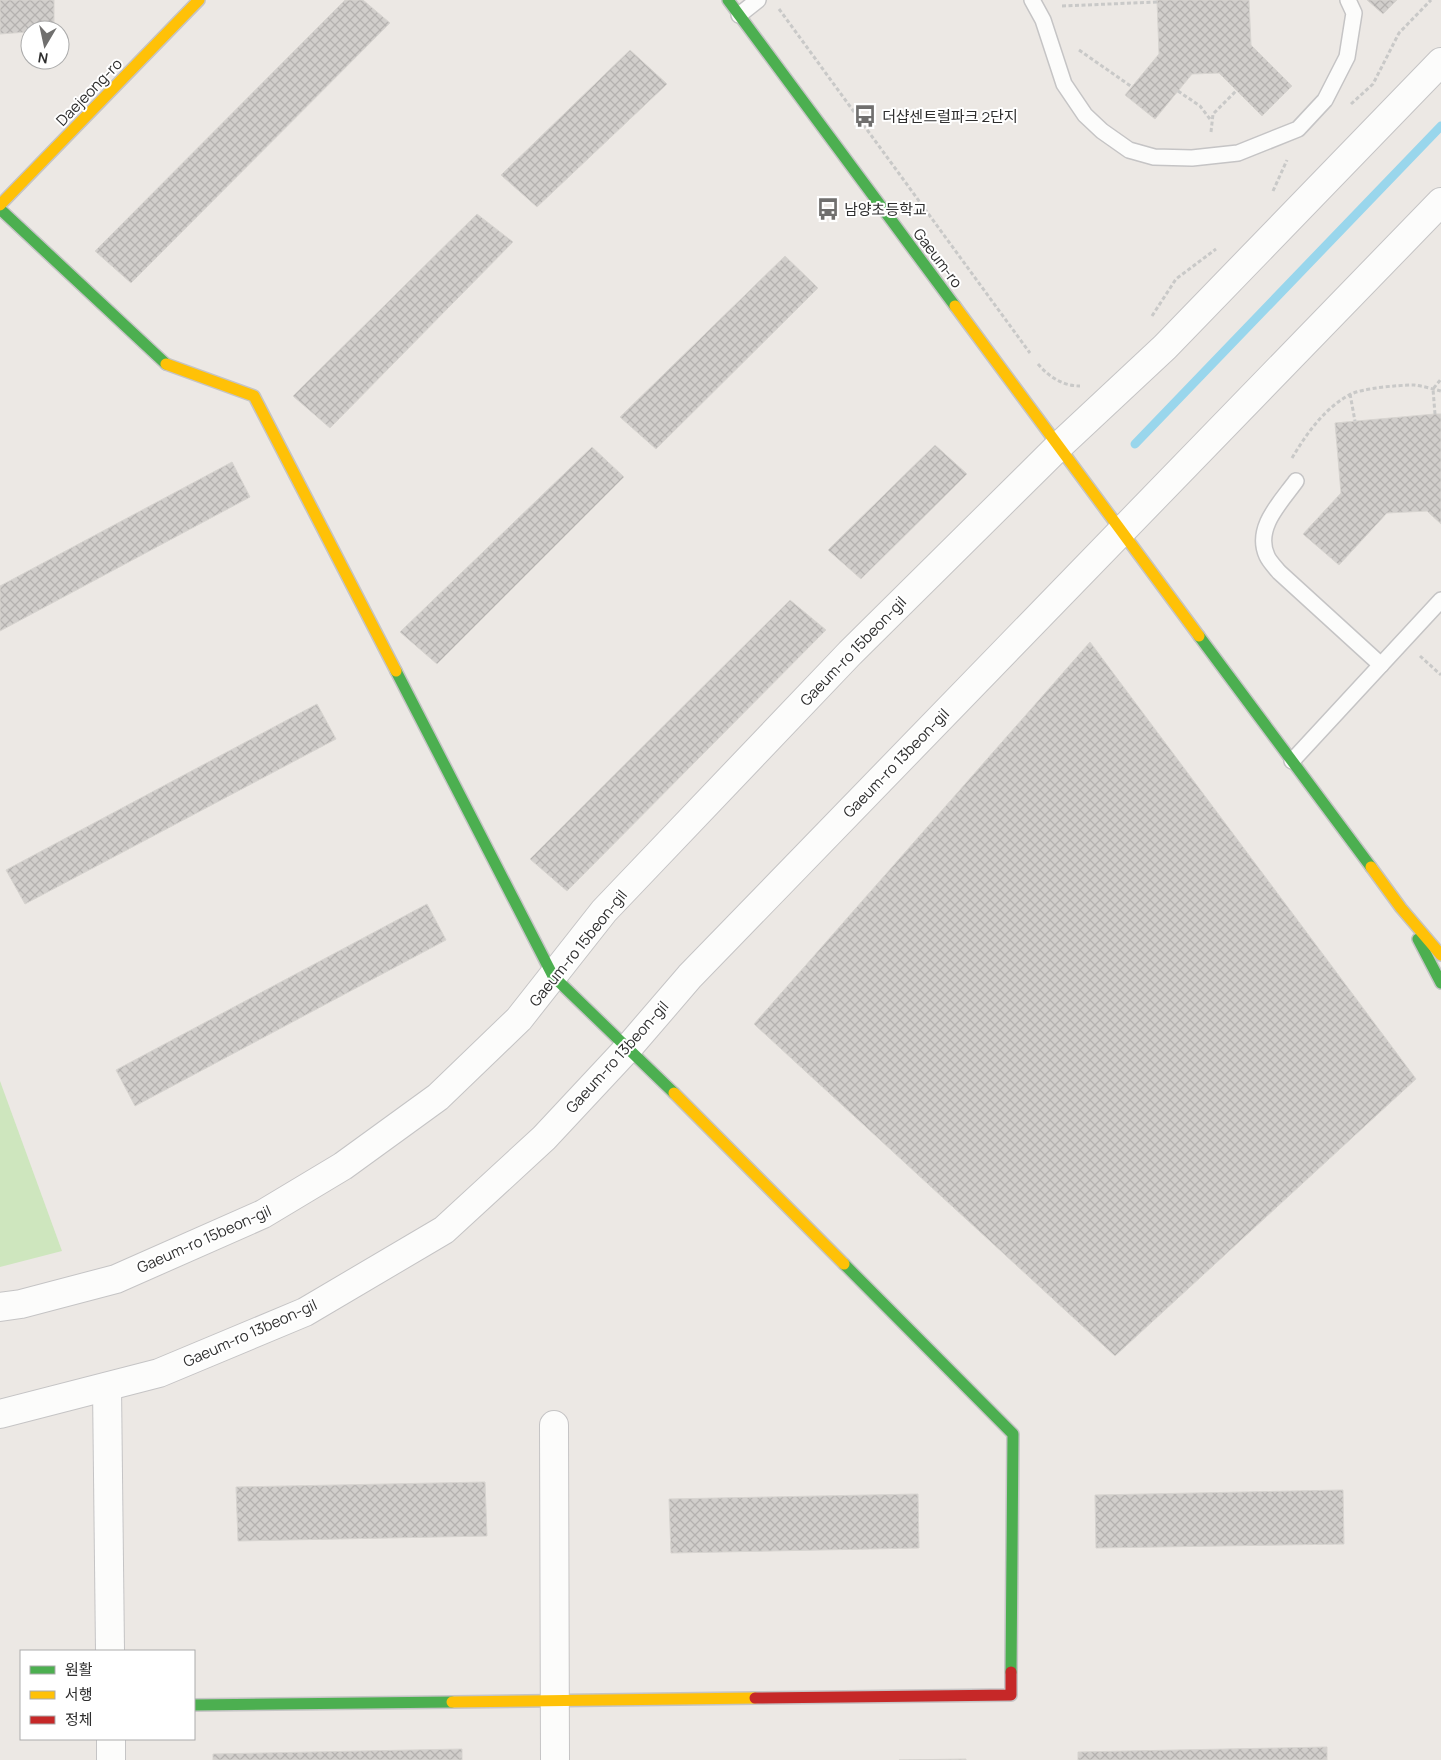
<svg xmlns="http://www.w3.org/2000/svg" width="1441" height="1760" viewBox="0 0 1441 1760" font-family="Manrope,'Noto Sans KR',sans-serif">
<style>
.park{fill:#cee6be}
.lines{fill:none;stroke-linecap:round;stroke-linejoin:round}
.stream{stroke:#99d6ec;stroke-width:9}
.building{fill:url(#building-cross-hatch);stroke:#d7d4d0}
.lane-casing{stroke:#c5c4c5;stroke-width:18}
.street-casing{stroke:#c5c4c5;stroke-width:30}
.fast-casing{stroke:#c5c4c5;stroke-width:14}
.slow-casing{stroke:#c5c4c5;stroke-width:14}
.jam-casing{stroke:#c5c4c5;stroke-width:14}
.path{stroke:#c9c9c8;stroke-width:3;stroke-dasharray:4 2.5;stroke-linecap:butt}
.lane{stroke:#fcfcfb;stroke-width:15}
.street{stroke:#fcfcfb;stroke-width:28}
.fast{stroke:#4caf50;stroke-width:11}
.slow{stroke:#ffc107;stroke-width:11}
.jam{stroke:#c62828;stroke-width:11}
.labels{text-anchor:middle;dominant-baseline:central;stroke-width:4;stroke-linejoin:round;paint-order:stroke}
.street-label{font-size:15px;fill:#2e2e2e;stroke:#fff}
.poi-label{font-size:15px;fill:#2e2e2e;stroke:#fff;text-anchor:start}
</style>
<defs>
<pattern id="building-cross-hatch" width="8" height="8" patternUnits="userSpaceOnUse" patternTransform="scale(1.25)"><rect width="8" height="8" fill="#d1cecb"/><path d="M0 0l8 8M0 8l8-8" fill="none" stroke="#b4b1af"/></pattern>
</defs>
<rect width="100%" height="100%" fill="#ece8e4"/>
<polygon class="park" points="0,1081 62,1251 0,1267"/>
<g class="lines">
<polyline class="stream" points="1135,444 1441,126"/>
</g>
<g class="building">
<polygon points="0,0 54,0 54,30 0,34"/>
<polygon points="345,0 363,0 390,23 131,283 95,251"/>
<polygon points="1157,0 1249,0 1251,45 1292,86 1262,116 1219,73 1192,74 1155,119 1125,95 1159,54"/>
<polygon points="1367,0 1397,0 1383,14"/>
<polygon points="630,50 667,84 537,207 501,175"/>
<polygon points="477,214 513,242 330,428 293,396"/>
<polygon points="785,256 818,288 656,449 620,417"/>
<polygon points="1435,414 1441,414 1441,524 1427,511 1387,513 1339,565 1303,534 1341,493 1335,423"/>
<polygon points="935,445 967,474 861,579 828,550"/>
<polygon points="592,447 624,477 437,664 400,632"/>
<polygon points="232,462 250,497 0,631 0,586"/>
<polygon points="790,600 826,630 567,891 530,859"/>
<polygon points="1090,642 1416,1079 1115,1356 754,1024"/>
<polygon points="317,704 336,739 25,904 6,870"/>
<polygon points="427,904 446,940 135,1106 116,1070"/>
<polygon points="485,1482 487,1536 238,1541 236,1487"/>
<polygon points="1343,1490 1344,1544 1096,1548 1095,1495"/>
<polygon points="918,1494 919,1548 671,1553 669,1499"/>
<polygon points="1327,1747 1327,1760 1078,1760 1078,1752"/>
<polygon points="462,1749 462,1760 213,1760 213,1754"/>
<polygon points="966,1759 966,1760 899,1760"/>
</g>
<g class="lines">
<defs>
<g id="lane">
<polyline points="1032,0 1043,20 1064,84 1085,115 1102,131 1129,150 1154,157 1192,158 1238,153 1298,129 1325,100 1347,57 1354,13 1348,0"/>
<polyline points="739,15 758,0"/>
<path d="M1296 481C1281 502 1254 528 1267 556 1269 561 1275 567 1279 572L1381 665"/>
<polyline points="1292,761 1441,600"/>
</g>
<g id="street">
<polyline points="0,1307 21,1304 116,1279 263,1214 343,1166 438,1097 519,1019 604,911 850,653 1059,446 1165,347 1441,62"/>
<polyline points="107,1387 110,1651"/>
<polyline points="0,1414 159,1373 305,1312 444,1230 544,1138 629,1047 690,976 1441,202"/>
<polyline points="554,1425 555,1760"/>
<polyline points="111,1739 111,1760"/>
</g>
<g id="fast">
<polyline points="728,0 955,306"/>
<polyline points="0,209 166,364"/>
<polyline points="1199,636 1371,867"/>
<polyline points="396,671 553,976 674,1093"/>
<polyline points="1418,939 1441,983"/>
<polyline points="844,1264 1013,1434 1011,1672"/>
<polyline points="194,1705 452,1702"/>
</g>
<g id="slow">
<polyline points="0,205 199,0"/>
<polyline points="955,306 1199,636"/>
<polyline points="166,364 254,396 396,671"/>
<polyline points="1371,867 1401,908 1441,955"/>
<polyline points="674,1093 844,1264"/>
<polyline points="452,1702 755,1698"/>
</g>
<polyline id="jam" points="755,1698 1011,1695 1011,1672"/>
</defs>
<use href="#lane" class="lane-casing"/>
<use href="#street" class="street-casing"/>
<use href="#fast" class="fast-casing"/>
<use href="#slow" class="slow-casing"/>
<use href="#jam" class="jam-casing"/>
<g class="path">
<polyline points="1062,6 1157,2"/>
<polyline points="779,9 1030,353"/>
<polyline points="1079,50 1132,87"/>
<polyline points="1178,91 1200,106 1210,119"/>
<polyline points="1351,104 1373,84 1399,33 1431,0"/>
<polyline points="1211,132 1213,114 1236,91"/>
<polyline points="1273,191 1287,160"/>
<polyline points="1152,316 1176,279 1216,249"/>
<path d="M1038 364C1049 377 1063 386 1080 386"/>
<polyline points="1350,394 1355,421"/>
<polyline points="1435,414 1433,389 1441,379"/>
<path d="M1292 458C1307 433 1324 409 1349 395 1362 388 1399 385 1414 385 1423 386 1433 389 1441 391"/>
<polyline points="1420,656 1441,675"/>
</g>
<use href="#lane" class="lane"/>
<use href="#street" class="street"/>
<use href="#fast" class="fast"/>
<use href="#slow" class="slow"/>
<use href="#jam" class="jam"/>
</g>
<defs>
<symbol id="bus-bare" viewBox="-9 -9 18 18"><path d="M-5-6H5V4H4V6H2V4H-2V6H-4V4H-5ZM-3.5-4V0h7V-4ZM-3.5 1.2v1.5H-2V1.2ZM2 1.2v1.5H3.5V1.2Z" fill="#706f6e" stroke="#fff" stroke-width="2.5" paint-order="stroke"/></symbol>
</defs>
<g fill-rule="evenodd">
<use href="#bus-bare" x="849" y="100" width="32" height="32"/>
<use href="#bus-bare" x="812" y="193" width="32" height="32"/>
</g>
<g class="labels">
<g class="street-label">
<text transform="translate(89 92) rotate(-46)">Daejeong-ro</text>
<text transform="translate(938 258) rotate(53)">Gaeum-ro</text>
<text transform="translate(853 651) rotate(-46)">Gaeum-ro 15beon-gil</text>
<text transform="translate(896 763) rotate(-46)">Gaeum-ro 13beon-gil</text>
<text transform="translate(578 948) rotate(-51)">Gaeum-ro 15beon-gil</text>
<text transform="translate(617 1057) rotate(-48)">Gaeum-ro 13beon-gil</text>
<text transform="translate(204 1239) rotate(-24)">Gaeum-ro 15beon-gil</text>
<text transform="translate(250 1333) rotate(-24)">Gaeum-ro 13beon-gil</text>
</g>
<g class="poi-label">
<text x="882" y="116">더샵센트럴파크 2단지</text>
<text x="844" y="209">남양초등학교</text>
</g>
</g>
<rect x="20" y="1650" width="175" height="90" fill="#ffffff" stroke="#ababab"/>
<rect x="30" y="1666" width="25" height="8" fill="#4caf50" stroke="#ababab"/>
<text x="65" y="1675" font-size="15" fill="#2e2e2e">원활</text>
<rect x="30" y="1691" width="25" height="8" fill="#ffc107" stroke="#ababab"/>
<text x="65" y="1700" font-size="15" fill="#2e2e2e">서행</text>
<rect x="30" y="1716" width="25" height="8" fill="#c62828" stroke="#ababab"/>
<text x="65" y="1725" font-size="15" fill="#2e2e2e">정체</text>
<g transform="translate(45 45) rotate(189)"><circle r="24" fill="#ffffff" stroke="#ababab"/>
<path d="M0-4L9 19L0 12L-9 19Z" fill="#706f6e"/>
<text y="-8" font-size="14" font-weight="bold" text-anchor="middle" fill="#2e2e2e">N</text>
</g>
</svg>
